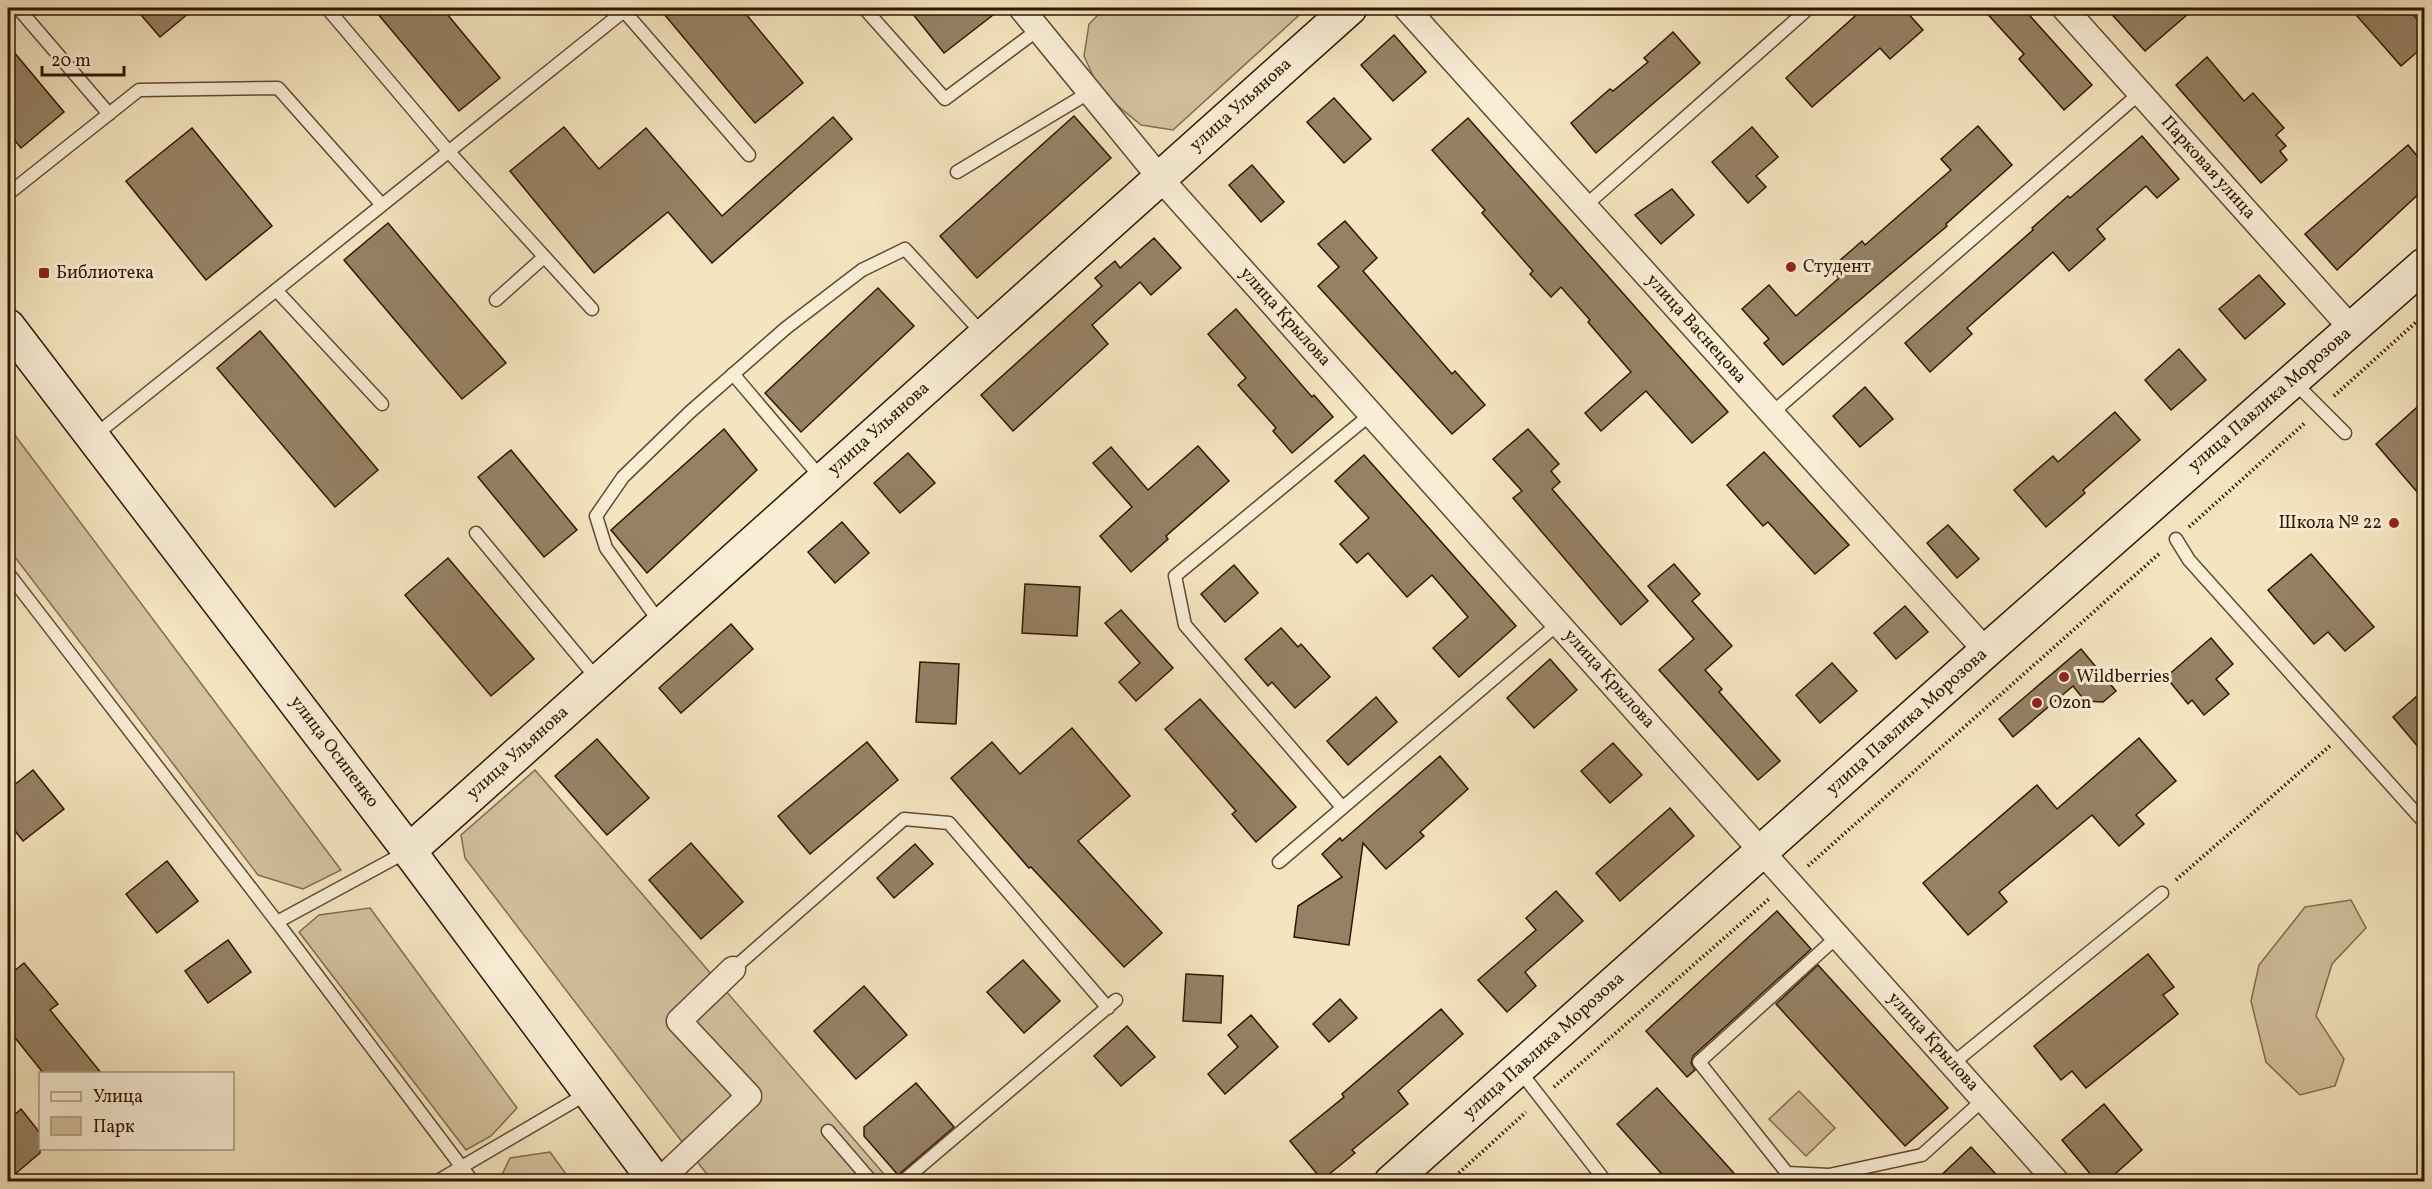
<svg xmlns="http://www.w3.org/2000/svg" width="2432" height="1189" viewBox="0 0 2432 1189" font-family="Vollkorn,serif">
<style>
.green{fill:#d3c19f;stroke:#826c51;stroke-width:1.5}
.building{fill:#968165;stroke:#301603;stroke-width:1.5}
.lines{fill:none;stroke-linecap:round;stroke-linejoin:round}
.lane-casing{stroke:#614a32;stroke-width:15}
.street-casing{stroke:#614a32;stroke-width:27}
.secondary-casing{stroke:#301603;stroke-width:36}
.path{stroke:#301603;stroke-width:4;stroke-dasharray:1.5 3;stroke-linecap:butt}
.lane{stroke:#f8edd5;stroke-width:12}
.street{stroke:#f8edd5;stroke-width:24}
.secondary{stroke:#f8edd5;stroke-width:33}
.poi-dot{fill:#8f2418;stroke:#f8edd5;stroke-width:2}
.labels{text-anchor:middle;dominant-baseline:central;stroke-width:6;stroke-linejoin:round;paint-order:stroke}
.street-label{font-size:18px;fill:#301603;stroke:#f8edd5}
.poi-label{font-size:18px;fill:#301603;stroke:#f8edd5;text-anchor:start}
</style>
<rect width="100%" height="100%" fill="#f4e4bf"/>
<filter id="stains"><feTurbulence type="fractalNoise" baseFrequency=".00333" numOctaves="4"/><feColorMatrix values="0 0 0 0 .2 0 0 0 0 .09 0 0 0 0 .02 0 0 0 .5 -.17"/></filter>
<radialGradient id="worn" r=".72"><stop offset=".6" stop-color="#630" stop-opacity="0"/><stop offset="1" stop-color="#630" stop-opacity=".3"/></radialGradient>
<g class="green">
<polygon points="1105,8 1307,8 1173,130 1141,125 1100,91 1084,56 1089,24"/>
<polygon points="8,426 341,870 303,889 258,875 8,548"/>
<polygon points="535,770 890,1181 712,1181 465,858 461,835"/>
<polygon points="2351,900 2366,928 2332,964 2316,1016 2344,1059 2335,1086 2300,1095 2266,1062 2251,1001 2259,965 2305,907"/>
<polygon points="370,908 517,1108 491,1136 466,1150 299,932 319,915"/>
<polygon points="1799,1091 1835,1128 1806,1156 1769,1119"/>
<polygon points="550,1152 571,1181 499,1181 510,1158"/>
</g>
<g class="building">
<polygon points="135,8 195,8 160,37"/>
<polygon points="373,8 442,8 500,78 459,111"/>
<polygon points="659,8 741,8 803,83 755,123"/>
<polygon points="908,8 1002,8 944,53"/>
<polygon points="1864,8 1903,8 1923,30 1890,59 1880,48 1812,107 1786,78"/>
<polygon points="1982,8 2023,8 2092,85 2064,110 2019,59 2024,54"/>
<polygon points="2106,8 2195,8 2145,51"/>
<polygon points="2350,8 2407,8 2424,27 2424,46 2401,66"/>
<polygon points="1673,32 1700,63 1596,153 1571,123 1610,89 1613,91 1648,62 1644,58"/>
<polygon points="1394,35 1426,72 1393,101 1361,65"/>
<polygon points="8,45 64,112 21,148 8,132"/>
<polygon points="2207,57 2244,101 2253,93 2284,128 2276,135 2286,146 2280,151 2287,160 2261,183 2176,85"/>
<polygon points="1334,98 1371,139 1344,163 1307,122"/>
<polygon points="1074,116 1111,158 977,278 940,236"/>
<polygon points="833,117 852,139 712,263 668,212 594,273 510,171 564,127 599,169 646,128 722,216"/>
<polygon points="1468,118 1728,412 1692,443 1646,391 1601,431 1585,413 1631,372 1588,322 1590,320 1561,287 1551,297 1530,274 1533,271 1482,213 1485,210 1432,150"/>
<polygon points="1978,126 2012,165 1946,224 1947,226 1783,365 1764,343 1769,339 1742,309 1769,285 1796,316 1839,278 1830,269 1862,241 1865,245 1951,170 1941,159"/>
<polygon points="1752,127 1778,157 1756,176 1766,187 1748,203 1712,162"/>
<polygon points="192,128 272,226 206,280 126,181"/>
<polygon points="2142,136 2179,179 2157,198 2146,186 2097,229 2105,239 2069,271 2053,252 1967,328 1972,334 1930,372 1905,343 2033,230 2032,228 2068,196 2070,198"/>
<polygon points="2408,145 2424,164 2424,189 2337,270 2305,234"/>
<polygon points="1252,165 1284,202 1261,222 1229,185"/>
<polygon points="1672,189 1694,215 1661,244 1635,215"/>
<polygon points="1345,221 1377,258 1363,271 1452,374 1455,371 1485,405 1452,434 1318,286 1339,267 1318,244"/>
<polygon points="388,223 506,363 462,399 344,260"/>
<polygon points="1154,238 1181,268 1151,295 1140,282 1092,325 1108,344 1013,431 981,395 1102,286 1095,278 1115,261 1120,268"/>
<polygon points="2259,275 2285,304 2245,339 2219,309"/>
<polygon points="878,288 914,326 801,432 765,393"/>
<polygon points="1236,309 1312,397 1314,395 1333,417 1292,453 1273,431 1276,428 1238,385 1246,378 1208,334"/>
<polygon points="260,331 378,470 335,507 217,368"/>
<polygon points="2179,349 2206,380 2171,410 2145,380"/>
<polygon points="1865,387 1893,419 1860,447 1833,416"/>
<polygon points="2424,401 2424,500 2376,444"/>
<polygon points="2115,412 2140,440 2083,490 2085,493 2046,527 2014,490 2053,456 2058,462"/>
<polygon points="724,429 757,470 647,573 611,530"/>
<polygon points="1528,429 1559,464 1551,471 1560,482 1552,489 1648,601 1621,625 1513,498 1522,491 1493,459"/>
<polygon points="1198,446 1229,481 1166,536 1168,539 1131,572 1100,536 1132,507 1093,463 1111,447 1148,490"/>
<polygon points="511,450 577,530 544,557 478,477"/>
<polygon points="1764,452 1849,545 1815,574 1768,522 1763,526 1727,485"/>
<polygon points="908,453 935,483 900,513 874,483"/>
<polygon points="1364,455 1516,626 1459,677 1433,648 1468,617 1432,575 1407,597 1368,553 1357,563 1340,544 1369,518 1335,481"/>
<polygon points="842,522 869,553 835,583 808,552"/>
<polygon points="1948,525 1979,559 1957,578 1927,543"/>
<polygon points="2311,554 2374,627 2345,651 2328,632 2314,644 2268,590"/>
<polygon points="448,558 534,659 491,696 405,595"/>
<polygon points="1674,564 1700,594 1692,601 1732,646 1705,670 1722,689 1719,692 1780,761 1758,780 1659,670 1694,639 1648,586"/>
<polygon points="1234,565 1258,593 1225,622 1201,594"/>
<polygon points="1025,584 1080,587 1077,636 1022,633"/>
<polygon points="1905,606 1928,632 1896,659 1874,633"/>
<polygon points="1121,610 1173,668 1136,701 1119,682 1140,663 1105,623"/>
<polygon points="731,624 753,649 681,713 659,688"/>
<polygon points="1281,628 1298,647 1301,644 1330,677 1295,708 1272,682 1268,686 1245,659"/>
<polygon points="2211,638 2233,664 2216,679 2229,694 2204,715 2192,700 2188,704 2166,677"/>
<polygon points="2081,649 2116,691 2103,702 2085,701 2073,686 2013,737 1999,719"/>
<polygon points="1550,659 1577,690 1534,728 1507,698"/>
<polygon points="920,662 959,664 956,724 916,722"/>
<polygon points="1832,663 1857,691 1820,723 1796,695"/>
<polygon points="2424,690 2424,754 2393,717"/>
<polygon points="1376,697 1397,722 1348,765 1327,741"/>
<polygon points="1200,699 1296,807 1256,842 1232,814 1236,811 1165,729"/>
<polygon points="1072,728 1130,796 1078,841 1162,933 1124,967 1031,867 1029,868 951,778 992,742 1020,774"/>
<polygon points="2139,738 2176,781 2136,815 2144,824 2119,846 2092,815 1999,892 2007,902 1968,935 1923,883 2037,785 2057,809"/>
<polygon points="597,739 649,798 607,835 555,776"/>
<polygon points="867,742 898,780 810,854 778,816"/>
<polygon points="1613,743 1642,775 1610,803 1581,771"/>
<polygon points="1440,756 1468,789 1420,832 1424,836 1386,869 1363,843 1349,945 1294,937 1298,906 1342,877 1322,854 1340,838 1342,841"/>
<polygon points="33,770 64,809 23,841 8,822 8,790"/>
<polygon points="1670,808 1694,836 1620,901 1596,873"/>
<polygon points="691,843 743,902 701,939 649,880"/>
<polygon points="915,844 933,864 894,898 877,878"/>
<polygon points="167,861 198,901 157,933 126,894"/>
<polygon points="1556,891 1583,921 1525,972 1536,986 1507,1012 1478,980 1536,930 1526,918"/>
<polygon points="1777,911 1811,949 1693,1056 1691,1063 1695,1070 1687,1077 1646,1031"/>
<polygon points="228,940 251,972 208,1003 185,971"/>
<polygon points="2148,954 2174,987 2163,995 2178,1014 2086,1088 2072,1071 2061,1080 2034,1046"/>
<polygon points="1023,960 1060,1001 1024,1033 987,992"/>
<polygon points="24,963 58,1004 50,1010 102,1074 44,1074 8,1029 8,976"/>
<polygon points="1818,965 1948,1108 1905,1146 1776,1004"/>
<polygon points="1186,974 1223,976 1221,1023 1183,1021"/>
<polygon points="864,986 907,1035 856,1079 814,1031"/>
<polygon points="1340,999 1357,1018 1329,1042 1313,1024"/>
<polygon points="1441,1009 1463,1034 1398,1091 1408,1104 1352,1150 1355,1153 1322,1180 1290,1141 1344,1097 1342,1094"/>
<polygon points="1251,1015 1278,1047 1225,1094 1208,1074 1238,1047 1228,1035"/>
<polygon points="1127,1026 1155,1057 1121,1086 1094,1056"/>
<polygon points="916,1083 954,1127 898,1175 864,1136 864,1127"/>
<polygon points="1657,1088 1742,1182 1669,1182 1617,1124"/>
<polygon points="2104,1104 2142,1150 2106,1182 2097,1182 2062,1140"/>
<polygon points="21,1109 40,1133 40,1153 8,1180 8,1121"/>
<polygon points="1971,1147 2003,1182 1934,1182"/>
</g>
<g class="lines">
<defs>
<g id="lane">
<polyline points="18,8 109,114"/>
<polyline points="327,8 449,152 592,309"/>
<polyline points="864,8 945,99 1039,29"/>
<polyline points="957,172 1090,92"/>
<polyline points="8,194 139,90 278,88 382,205"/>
<polyline points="1585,206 1809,8"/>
<polyline points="276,290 382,404"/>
<polyline points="496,300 544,257"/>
<polyline points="733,374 822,479"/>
<polyline points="2293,381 2345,433"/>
<polyline points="1772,413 2140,93"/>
<polyline points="94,436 624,11 749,155"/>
<polyline points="476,533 598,680"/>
<polyline points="2176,539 2189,560 2424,822"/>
<polyline points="8,573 277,922 408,851"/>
<polyline points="661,624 606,548 596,516 623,477 690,412 786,328 862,270 905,249 983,334"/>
<polyline points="1342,807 1185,625 1175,576 1371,414"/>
<polyline points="1279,862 1559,623"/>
<polyline points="277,922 473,1182"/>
<polyline points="1838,936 1699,1062 1787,1173 1829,1175 1922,1155 1984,1099"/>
<polyline points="733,969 904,819 949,823 1108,1008"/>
<polyline points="1952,1064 2162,893"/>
<polyline points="1519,1070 1606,1182"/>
<polyline points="828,1131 872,1182"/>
<polyline points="436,1182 588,1093"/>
<polyline points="902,1182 1116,1000"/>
</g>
<g id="street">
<polyline points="1021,8 1160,178 2057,1182"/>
<polyline points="1406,8 1986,651"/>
<polyline points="2064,8 2351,328"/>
<polyline points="658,1182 749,1096 679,1021 733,969"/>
</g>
<g id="secondary">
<polyline points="8,326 409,851 656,1182"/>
<polyline points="409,851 1350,8"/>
<polyline points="1391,1182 1986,651 2424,265"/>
</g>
</defs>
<use href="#lane" class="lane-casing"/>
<use href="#street" class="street-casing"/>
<use href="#secondary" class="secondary-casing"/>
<g class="path">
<polyline points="2334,396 2424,315"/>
<polyline points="2189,527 2306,422"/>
<polyline points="1808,866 2161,552"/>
<polyline points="2176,880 2331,745"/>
<polyline points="1554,1087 1770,898"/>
<polyline points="1449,1182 1526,1112"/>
</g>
<use href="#lane" class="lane"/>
<use href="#street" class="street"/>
<use href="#secondary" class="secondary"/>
</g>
<g class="poi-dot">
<circle cx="1791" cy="267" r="6"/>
<rect x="38" y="267" width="12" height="12" rx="3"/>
<circle cx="2394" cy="523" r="6"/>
<circle cx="2064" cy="677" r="6"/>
<circle cx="2037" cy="703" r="6"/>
</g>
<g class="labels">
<g class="street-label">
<text transform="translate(1241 105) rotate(-42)">улица Ульянова</text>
<text transform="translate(2208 168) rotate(48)">Парковая улица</text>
<text transform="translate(1285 317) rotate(48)">улица Крылова</text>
<text transform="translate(1696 329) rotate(48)">улица Васнецова</text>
<text transform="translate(2270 400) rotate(-41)">улица Павлика Морозова</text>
<text transform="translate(879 429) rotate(-42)">улица Ульянова</text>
<text transform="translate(1609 679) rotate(48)">улица Крылова</text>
<text transform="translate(1907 722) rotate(-42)">улица Павлика Морозова</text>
<text transform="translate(334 752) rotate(53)">улица Осипенко</text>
<text transform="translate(518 753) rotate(-42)">улица Ульянова</text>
<text transform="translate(1933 1042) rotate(48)">улица Крылова</text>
<text transform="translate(1544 1046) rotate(-42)">улица Павлика Морозова</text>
</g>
<g class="poi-label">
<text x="1803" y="267">Студент</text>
<text x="56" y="273">Библиотека</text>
<text x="2382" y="523" text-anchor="end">Школа № 22</text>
<text x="2076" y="677">Wildberries</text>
<text x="2049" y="703">Ozon</text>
</g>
</g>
<rect width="2432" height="1189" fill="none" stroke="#f4e4bf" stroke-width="30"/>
<rect x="9" y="9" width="2414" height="1171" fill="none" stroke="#301603" stroke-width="3"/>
<rect x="15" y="15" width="2402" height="1159" fill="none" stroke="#301603" stroke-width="1.5"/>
<rect x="39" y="1072" width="195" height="78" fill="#f8edd5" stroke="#a89781" stroke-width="1.5"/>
<rect x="51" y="1092" width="30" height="9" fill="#f8edd5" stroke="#a89781" stroke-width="1.5"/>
<text x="93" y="1102" font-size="18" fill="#301603">Улица</text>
<rect x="51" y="1117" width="30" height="18" fill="#d3c19f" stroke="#a89781" stroke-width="1.5"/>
<text x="93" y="1132" font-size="18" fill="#301603">Парк</text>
<path d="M42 66v9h82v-9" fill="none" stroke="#301603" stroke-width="3"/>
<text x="51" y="66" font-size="18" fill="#301603" stroke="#f8edd5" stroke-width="4.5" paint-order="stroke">20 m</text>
<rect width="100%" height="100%" filter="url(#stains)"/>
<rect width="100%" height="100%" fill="url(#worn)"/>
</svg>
